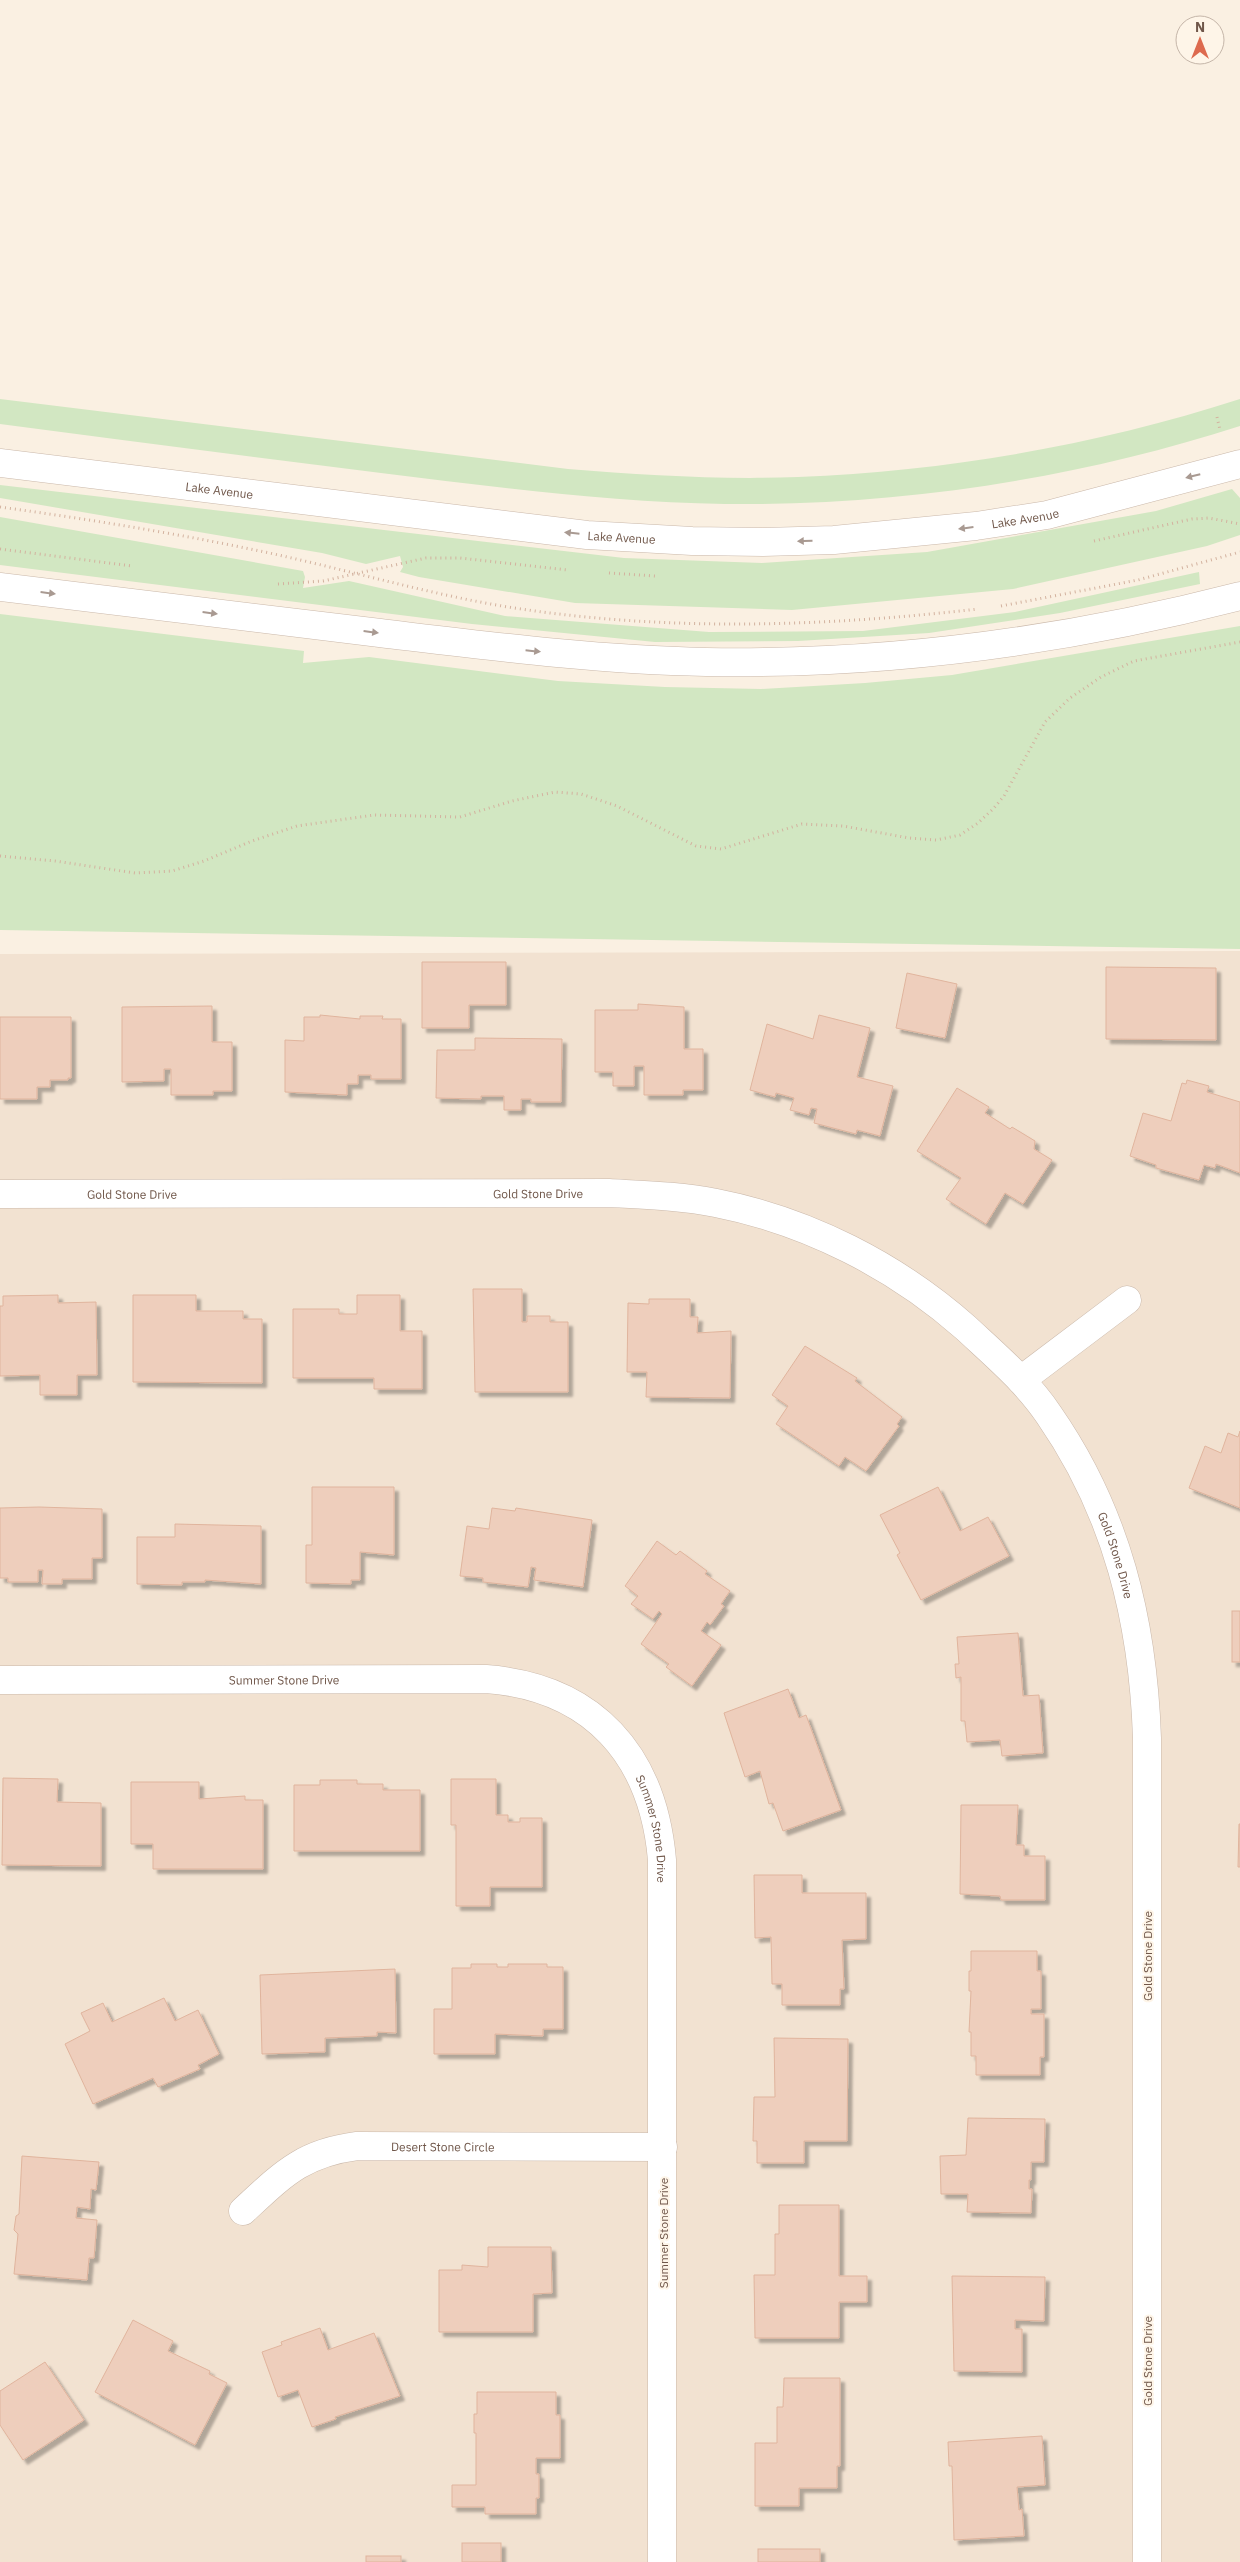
<svg xmlns="http://www.w3.org/2000/svg" width="1240" height="2562" viewBox="0 0 1240 2562" font-family="'IBM Plex Sans',sans-serif">
<style>
.residential{fill:#f2e2d1}
.green{fill:#d2e7c2}
.building{fill:#eecebc;stroke:#e0b49d;filter:url(#shadow)}
.lines{fill:none;stroke-linecap:round;stroke-linejoin:round}
.minor-casing{stroke:#cab8aa;stroke-width:29}
.path{stroke:#d3b29f;stroke-width:3;stroke-dasharray:1 4;stroke-linecap:butt}
.minor{stroke:#fff;stroke-width:28}
.oneway{fill:#a99a92}
.labels{text-anchor:middle;dominant-baseline:central;stroke-width:4;stroke-linejoin:round;paint-order:stroke}
.street-label{font-size:12px;fill:#70574a;stroke:#fef5e8}
</style>
<defs>
<filter id="shadow"><feDropShadow dx="4.5" dy="4.5" stdDeviation="1" flood-color="#0004"/></filter>
</defs>
<rect width="100%" height="100%" fill="#faf0e2"/>
<polygon class="residential" points="1240,951 1240,2562 0,2562 0,954"/>
<g class="green">
<path d="M0 399 568 469C644 475 721 480 798 477 947 471 1098 445 1240 399V426C1076 479 898 506 725 504 610 502 496 487 381 473 254 457 127 441 0 424Z"/>
<polygon points="0,485 624,558 762,563 927,552 1156,511 1232,489 1240,498 1240,535 1207,546 1013,589 792,610 575,603 419,577 400,572 403,567 400,556 366,564 322,553 0,498"/>
<polygon points="0,517 303,571 305,577 303,588 349,581 505,616 709,632 863,631 1015,612 1199,572 1200,584 1060,613 929,633 798,641 655,642 472,624 0,565"/>
<polygon points="0,614 304,651 303,663 369,657 558,681 665,687 761,689 865,683 952,675 1240,626 1240,949 0,930"/>
</g>
<g class="building">
<polygon points="422,962 506,962 506,1005 469,1005 469,1028 422,1028"/>
<polygon points="1106,967 1216,968 1216,1040 1106,1039"/>
<polygon points="907,973 957,984 945,1038 896,1028"/>
<polygon points="638,1004 684,1007 684,1049 703,1049 703,1090 683,1090 683,1095 644,1095 644,1066 634,1066 634,1086 613,1086 613,1072 595,1072 595,1010 638,1010"/>
<polygon points="212,1006 212,1042 232,1042 232,1091 213,1091 213,1095 171,1095 171,1069 164,1069 164,1081 122,1082 122,1007"/>
<polygon points="320,1015 360,1019 360,1016 383,1016 382,1019 401,1019 401,1079 371,1079 371,1075 358,1075 358,1084 347,1084 347,1095 285,1092 285,1040 304,1041 304,1017 320,1017"/>
<polygon points="819,1015 870,1028 857,1077 893,1086 880,1136 857,1130 856,1134 814,1123 817,1109 811,1108 809,1115 790,1110 794,1098 776,1093 775,1097 750,1090 767,1024 813,1039"/>
<polygon points="0,1017 71,1017 71,1078 68,1078 68,1080 50,1080 50,1087 37,1087 37,1099 0,1099"/>
<polygon points="475,1038 562,1039 561,1102 531,1102 531,1099 521,1099 521,1110 504,1110 504,1096 481,1096 481,1099 436,1098 437,1050 475,1050"/>
<polygon points="1187,1080 1209,1086 1207,1092 1240,1102 1240,1173 1216,1164 1215,1168 1204,1165 1199,1180 1156,1168 1156,1165 1130,1156 1143,1113 1171,1121 1182,1083 1186,1084"/>
<polygon points="957,1088 989,1107 985,1113 1010,1129 1012,1127 1035,1141 1034,1149 1052,1160 1023,1204 1005,1193 986,1224 946,1199 961,1178 917,1151"/>
<polygon points="473,1289 522,1289 522,1322 527,1322 527,1316 550,1316 550,1322 568,1322 568,1392 475,1392"/>
<polygon points="58,1295 58,1303 96,1302 97,1375 77,1375 77,1395 40,1395 40,1375 0,1376 0,1306 3,1306 3,1296"/>
<polygon points="133,1295 196,1295 196,1311 243,1311 243,1319 262,1319 262,1383 133,1382"/>
<polygon points="357,1295 400,1295 400,1331 422,1331 422,1389 374,1389 374,1378 293,1378 293,1309 339,1309 339,1314 357,1314"/>
<polygon points="649,1299 690,1299 690,1317 698,1317 697,1333 731,1331 730,1398 646,1397 647,1372 627,1372 628,1303 649,1304"/>
<polygon points="805,1346 857,1378 855,1381 902,1417 897,1424 899,1426 866,1471 845,1457 839,1466 776,1424 788,1406 772,1395"/>
<polygon points="1240,1431 1240,1508 1189,1488 1205,1446 1221,1453 1228,1433 1238,1437"/>
<polygon points="312,1487 394,1487 394,1555 360,1552 360,1580 351,1580 351,1584 306,1583 306,1545 312,1545"/>
<polygon points="938,1487 960,1531 988,1517 1009,1556 921,1600 897,1555 900,1553 880,1515"/>
<polygon points="39,1507 102,1509 102,1558 92,1558 92,1579 62,1579 62,1584 42,1584 43,1570 38,1570 38,1582 8,1582 8,1578 0,1578 0,1508"/>
<polygon points="492,1508 515,1511 516,1508 592,1520 583,1587 534,1580 536,1568 531,1567 528,1587 483,1582 483,1578 460,1576 467,1526 489,1529"/>
<polygon points="175,1524 261,1526 261,1584 205,1580 205,1582 182,1582 182,1585 137,1584 137,1537 175,1537"/>
<polygon points="657,1541 676,1555 680,1551 707,1571 705,1574 730,1591 721,1604 724,1606 710,1625 707,1622 701,1631 721,1645 692,1686 666,1667 669,1664 641,1644 662,1614 659,1611 653,1619 631,1604 638,1596 625,1586"/>
<rect x="1232" y="1611" width="8" height="51"/>
<polygon points="1018,1633 1023,1696 1039,1695 1043,1753 1002,1756 1000,1740 967,1742 965,1721 961,1721 961,1677 956,1678 955,1664 959,1664 957,1637"/>
<polygon points="788,1689 799,1718 806,1715 841,1810 783,1831 773,1803 769,1804 760,1771 745,1777 724,1713"/>
<polygon points="3,1778 58,1779 57,1802 101,1803 101,1866 2,1865"/>
<polygon points="451,1779 496,1779 496,1815 508,1815 508,1822 520,1822 520,1818 542,1818 542,1887 490,1887 490,1906 456,1906 456,1825 451,1825"/>
<polygon points="320,1780 357,1780 357,1784 383,1784 383,1790 420,1790 420,1851 294,1851 294,1785 320,1785"/>
<polygon points="131,1782 199,1782 199,1799 245,1796 245,1800 263,1800 263,1869 153,1869 153,1844 131,1844"/>
<polygon points="961,1805 1018,1805 1016,1845 1024,1845 1024,1856 1045,1856 1045,1900 1001,1900 1000,1896 960,1894"/>
<polygon points="1239,1824 1240,1824 1240,1867 1238,1867"/>
<polygon points="754,1875 802,1875 802,1893 866,1893 866,1939 842,1940 844,1989 840,1989 840,2005 782,2005 782,1984 772,1984 771,1937 755,1938"/>
<polygon points="971,1951 1037,1951 1037,1971 1041,1971 1041,2009 1031,2009 1031,2014 1044,2014 1044,2057 1040,2057 1040,2075 976,2075 976,2056 971,2056 971,2032 969,2032 971,1991 969,1991 969,1971 971,1971"/>
<polygon points="471,1964 497,1964 497,1967 508,1967 508,1964 547,1964 547,1967 563,1967 563,2029 543,2029 543,2036 495,2034 495,2054 434,2054 434,2009 452,2009 452,1968 471,1968"/>
<polygon points="395,1969 396,2033 377,2032 377,2036 325,2038 325,2052 262,2054 260,1975"/>
<polygon points="164,1998 175,2021 198,2010 219,2054 198,2065 200,2069 158,2087 153,2078 93,2104 65,2044 90,2031 81,2013 103,2003 112,2022"/>
<polygon points="774,2038 848,2039 847,2141 804,2141 804,2163 757,2163 757,2141 753,2141 754,2097 775,2097"/>
<polygon points="968,2118 1045,2119 1044,2162 1031,2162 1031,2180 1029,2180 1029,2189 1032,2189 1031,2213 967,2212 968,2194 941,2194 940,2156 966,2155"/>
<polygon points="22,2156 99,2162 96,2190 91,2189 90,2209 77,2207 76,2218 97,2220 94,2258 89,2258 87,2280 14,2274 18,2234 14,2230 16,2216 19,2214"/>
<polygon points="779,2205 839,2205 839,2276 867,2276 867,2302 839,2302 839,2338 755,2338 754,2275 775,2275 775,2234 779,2234"/>
<polygon points="488,2247 551,2247 552,2293 533,2294 533,2332 439,2332 439,2270 462,2270 462,2265 488,2267"/>
<polygon points="952,2276 1045,2277 1044,2321 1015,2320 1015,2329 1022,2329 1022,2372 954,2371"/>
<polygon points="133,2320 173,2341 168,2351 210,2371 209,2374 227,2383 195,2445 95,2392"/>
<polygon points="320,2328 328,2350 374,2333 400,2396 335,2417 336,2419 312,2427 298,2390 278,2397 262,2352 282,2345 281,2342"/>
<polygon points="45,2362 84,2420 23,2460 0,2425 0,2391"/>
<polygon points="784,2378 840,2378 840,2466 837,2466 837,2488 799,2488 799,2506 755,2506 755,2443 777,2443 777,2407 783,2407"/>
<polygon points="477,2392 556,2392 556,2415 560,2415 560,2458 536,2458 536,2474 539,2474 539,2498 536,2498 536,2514 485,2514 485,2507 452,2507 452,2485 476,2485 476,2433 474,2433 474,2414 477,2414"/>
<polygon points="1042,2436 1045,2485 1017,2487 1019,2510 1022,2509 1024,2536 954,2540 952,2466 949,2466 948,2442"/>
<rect x="462" y="2543" width="39" height="19"/>
<rect x="758" y="2549" width="62" height="13"/>
<rect x="366" y="2556" width="35" height="6"/>
</g>
<g class="lines">
<defs>
<g id="minor">
<path id="s1" d="M0 463 587 535 692 541 763 542 834 540 976 526 1047 515 1240 464"/>
<path d="M0 587C127 603 254 618 380 633 489 646 596 660 706 662 885 665 1066 641 1240 596"/>
<path id="s2" d="M0 1194 609 1193C644 1195 681 1196 716 1203 808 1221 896 1266 966 1328 995 1355 1027 1382 1049 1415 1117 1513 1143 1621 1147 1738V2562"/>
<polyline points="1021,1380 1127,1300"/>
<path id="s3" d="M0 1680 486 1679C593 1687 653 1755 662 1860V2562"/>
<path id="s4" d="M243 2211C282 2175 302 2153 357 2146L663 2147"/>
</g>
</defs>
<use href="#minor" class="minor-casing"/>
<g class="path">
<polyline points="1217,417 1220,430"/>
<path d="M0 507C87 519 174 533 260 551 341 568 420 592 502 606 660 632 820 627 978 609"/>
<polyline points="1094,541 1192,519 1209,518 1240,524"/>
<polyline points="0,549 132,566"/>
<polyline points="609,573 655,576"/>
<polyline points="278,584 323,581 426,558 460,558 568,570"/>
<polyline points="1001,606 1138,580 1240,552"/>
<polyline points="0,856 55,861 135,873 172,871 204,861 252,841 297,826 374,815 460,817 512,801 555,792 581,794 617,806 696,846 721,849 802,824 843,826 909,838 936,840 960,835 978,823 993,809 1004,796 1045,722 1070,698 1101,677 1134,661 1240,642"/>
</g>
<use href="#minor" class="minor"/>
</g>
<defs><path id="oneway-solid" d="M-6-.8H1V-3.2L6.5 0L1 3.2V.8H-6Z" transform="scale(1.25)"/></defs>
<g class="oneway">
<use href="#oneway-solid" transform="translate(1193 476) rotate(166)"/>
<use href="#oneway-solid" transform="translate(966 528) rotate(173)"/>
<use href="#oneway-solid" transform="translate(572 533) rotate(-174)"/>
<use href="#oneway-solid" transform="translate(805 541) rotate(178)"/>
<use href="#oneway-solid" transform="translate(48 593) rotate(7)"/>
<use href="#oneway-solid" transform="translate(210 613) rotate(7)"/>
<use href="#oneway-solid" transform="translate(371 632) rotate(7)"/>
<use href="#oneway-solid" transform="translate(533 651) rotate(6)"/>
</g>
<g class="labels">
<g class="street-label">
<text stroke="none"><textPath href="#s1" startOffset="221">Lake Avenue</textPath></text>
<text stroke="none"><textPath href="#s1" startOffset="1031">Lake Avenue</textPath></text>
<text stroke="none"><textPath href="#s1" startOffset="626">Lake Avenue</textPath></text>
<text stroke="none"><textPath href="#s2" startOffset="538">Gold Stone Drive</textPath></text>
<text stroke="none"><textPath href="#s2" startOffset="132">Gold Stone Drive</textPath></text>
<text stroke="none"><textPath href="#s2" startOffset="1276">Gold Stone Drive</textPath></text>
<text stroke="none"><textPath href="#s3" startOffset="284">Summer Stone Drive</textPath></text>
<text stroke="none"><textPath href="#s3" startOffset="732">Summer Stone Drive</textPath></text>
<text transform="translate(1147 1956) rotate(-90)">Gold Stone Drive</text>
<text stroke="none"><textPath href="#s4" startOffset="220">Desert Stone Circle</textPath></text>
<text transform="translate(663 2233) rotate(-90)">Summer Stone Drive</text>
<text transform="translate(1147 2361) rotate(-90)">Gold Stone Drive</text>
</g>
</g>
<g transform="translate(1200 40)"><circle r="24" fill="#fef5e8" stroke="#c5b6a9"/>
<path d="M0-4L9 19L0 12L-9 19Z" fill="#dd6a4e"/>
<text y="-8" font-size="14" font-weight="bold" text-anchor="middle" fill="#70574a">N</text>
</g>
</svg>
